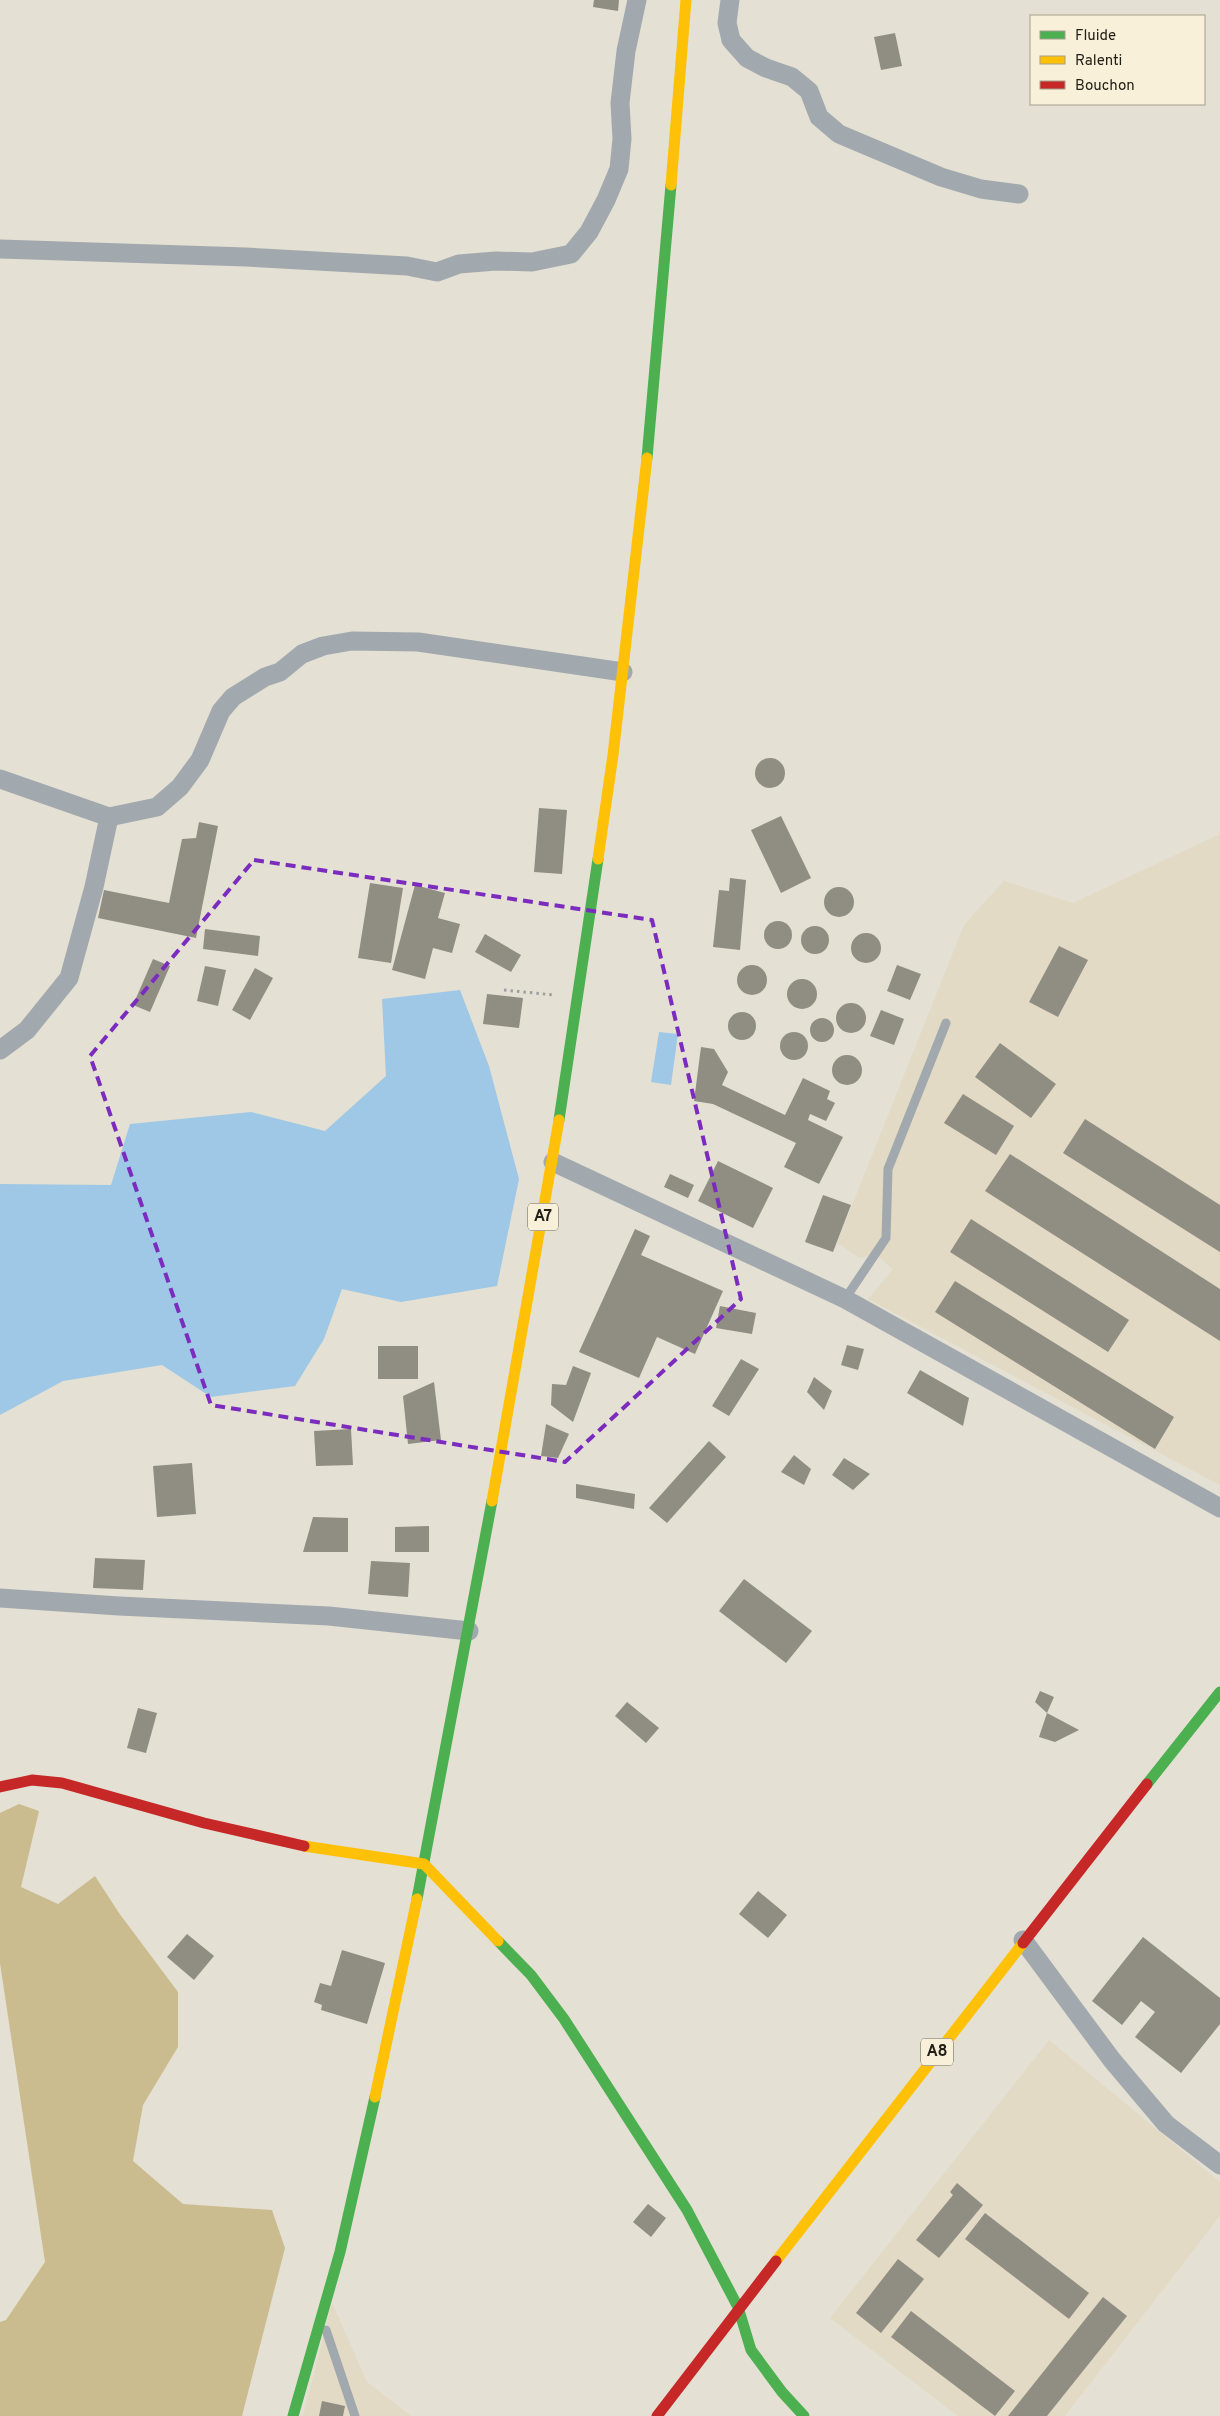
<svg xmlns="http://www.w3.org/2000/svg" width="1220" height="2416" viewBox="0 0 1220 2416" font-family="Overpass,sans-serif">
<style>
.built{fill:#e2dac4}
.forest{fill:#cbbc8f}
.water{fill:#9ec8e5}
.building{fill:#908d83}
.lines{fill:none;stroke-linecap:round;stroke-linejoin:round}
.path{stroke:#9da0a1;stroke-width:3;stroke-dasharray:2.5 4;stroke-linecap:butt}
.lane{stroke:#a2a9ae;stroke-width:9}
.street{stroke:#a2a9ae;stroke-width:19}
.fast{stroke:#4caf50;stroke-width:11}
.slow{stroke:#ffc107;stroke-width:11}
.jam{stroke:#c62828;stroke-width:11}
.marked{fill:none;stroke:#7b2cbf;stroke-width:4;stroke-dasharray:10 6;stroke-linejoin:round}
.labels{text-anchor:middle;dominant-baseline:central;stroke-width:5;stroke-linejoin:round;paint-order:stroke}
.shield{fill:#f8f0d9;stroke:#635e52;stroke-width:1}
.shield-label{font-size:16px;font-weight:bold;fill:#232018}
</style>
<rect width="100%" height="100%" fill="#e4e0d3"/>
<g class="built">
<polygon points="1220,834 1220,1485 868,1299 893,1269 875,1254 860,1258 837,1243 964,925 1004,881 1073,903"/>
<polygon points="1049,2040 1220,2182 1220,2216 1065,2416 958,2416 830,2318"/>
<polygon points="332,2303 367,2382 411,2416 303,2416"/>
</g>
<polygon class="forest" points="19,1804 39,1811 21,1887 58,1904 95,1876 119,1913 178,1992 178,2047 143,2105 133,2161 183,2204 272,2210 285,2248 242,2416 0,2416 0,2322 6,2320 45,2262 0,1963 0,1813"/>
<g class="water">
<polygon points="460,990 489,1066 519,1179 497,1286 401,1302 342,1289 324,1339 295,1386 211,1397 162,1365 63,1381 0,1415 0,1184 111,1185 130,1124 251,1112 325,1131 386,1076 382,999"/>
<polygon points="659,1032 678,1034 671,1085 651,1082"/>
</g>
<g class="building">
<polygon points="594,0 619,0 618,11 593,7"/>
<polygon points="895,33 902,66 881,70 874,37"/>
<circle cx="770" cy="773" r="15"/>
<polygon points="539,808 567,810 562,874 534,872"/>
<polygon points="781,816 811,878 781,893 751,830"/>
<polygon points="199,822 218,826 196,938 98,918 104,890 169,903 182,839 196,838"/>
<polygon points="730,878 746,880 740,950 713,947 719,890 729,891"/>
<polygon points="370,883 403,888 391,963 358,958"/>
<polygon points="415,885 445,893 438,918 460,924 452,953 433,948 425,979 392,970"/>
<circle cx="839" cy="902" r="15"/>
<circle cx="778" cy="935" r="14"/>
<circle cx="815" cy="940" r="14"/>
<polygon points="205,929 260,936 258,956 203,949"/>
<circle cx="866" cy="948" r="15"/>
<polygon points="485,934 521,955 511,972 475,952"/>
<polygon points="1059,946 1088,960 1058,1017 1029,1002"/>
<polygon points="153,959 170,966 150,1012 133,1005"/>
<circle cx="752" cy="980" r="15"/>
<polygon points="897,965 921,974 910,1000 887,991"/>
<polygon points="205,966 226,970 218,1006 197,1001"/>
<polygon points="255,968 273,978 250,1020 232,1010"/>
<circle cx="802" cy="994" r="15"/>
<polygon points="487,994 523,998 519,1028 483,1024"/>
<circle cx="851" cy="1018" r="15"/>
<polygon points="881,1010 904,1019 894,1045 870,1036"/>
<circle cx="742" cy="1026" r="14"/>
<circle cx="822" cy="1030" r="12"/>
<circle cx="794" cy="1046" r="14"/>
<polygon points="1000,1043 1056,1084 1031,1118 975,1077"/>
<polygon points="701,1047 714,1049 728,1072 722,1085 785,1115 803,1078 830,1091 827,1099 835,1103 826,1121 810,1114 808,1120 843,1137 819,1184 784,1167 796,1143 713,1104 694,1101"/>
<circle cx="847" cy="1070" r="15"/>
<polygon points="963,1094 1014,1126 996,1155 944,1123"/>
<polygon points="1085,1119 1220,1205 1220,1252 1063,1153"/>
<polygon points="1010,1154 1220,1289 1220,1341 985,1191"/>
<polygon points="718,1161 773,1188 753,1228 698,1201"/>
<polygon points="670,1174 694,1185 688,1198 664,1187"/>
<polygon points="823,1195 851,1205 833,1252 805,1242"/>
<polygon points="971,1219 1129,1320 1108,1352 950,1252"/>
<polygon points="635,1229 650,1236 641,1255 723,1291 695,1354 657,1337 639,1378 579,1352"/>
<polygon points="955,1281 1174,1417 1155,1449 935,1312"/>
<polygon points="720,1306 756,1313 752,1334 716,1328"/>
<polygon points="847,1345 864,1349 858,1370 841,1365"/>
<rect x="378" y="1346" width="40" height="33"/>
<polygon points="741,1359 759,1369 729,1416 712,1406"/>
<polygon points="573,1366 591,1373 573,1422 551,1405 552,1384 566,1385"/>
<polygon points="920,1370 969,1398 963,1426 907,1393"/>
<polygon points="814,1377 832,1391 824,1410 807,1392"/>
<polygon points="434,1382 441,1440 408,1444 403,1396"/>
<polygon points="546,1424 569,1434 558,1458 541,1456"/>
<polygon points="351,1429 353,1465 316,1466 314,1431"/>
<polygon points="709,1441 726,1457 667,1523 649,1508"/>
<polygon points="794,1455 811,1469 804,1485 781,1472"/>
<polygon points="844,1458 870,1474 853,1490 832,1475"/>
<polygon points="192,1463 196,1514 157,1517 153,1466"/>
<polygon points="576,1484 635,1494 634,1509 576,1498"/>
<polygon points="313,1517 348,1518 348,1552 303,1552"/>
<polygon points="429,1526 429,1552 395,1552 395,1527"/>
<polygon points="95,1558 145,1560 143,1590 93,1588"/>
<polygon points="371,1561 410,1563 408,1597 368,1594"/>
<polygon points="744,1579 812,1631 786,1663 719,1611"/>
<polygon points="1040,1691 1054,1697 1047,1713 1079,1730 1055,1742 1039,1737 1047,1713 1035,1702"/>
<polygon points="627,1702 659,1728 646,1743 615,1716"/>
<polygon points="138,1708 157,1713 146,1753 127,1748"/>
<polygon points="758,1891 787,1915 768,1938 739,1914"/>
<polygon points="187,1934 214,1956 194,1980 167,1957"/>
<polygon points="1143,1937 1220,1998 1220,2024 1181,2073 1135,2037 1155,2012 1141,2001 1122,2025 1092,2001"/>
<polygon points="342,1950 385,1963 367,2024 321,2010 322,2005 314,2002 320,1983 331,1986"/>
<polygon points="957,2183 983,2205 939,2258 916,2240 953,2195 950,2192"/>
<polygon points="648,2204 666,2218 651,2237 633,2222"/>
<polygon points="985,2213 1089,2293 1069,2319 965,2239"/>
<polygon points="898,2259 924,2279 881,2333 856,2313"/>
<polygon points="1103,2297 1127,2316 1047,2416 1008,2416"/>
<polygon points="911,2311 1015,2391 995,2416 891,2337"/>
<polygon points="322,2401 345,2406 343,2416 319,2416"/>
</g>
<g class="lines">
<polyline class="path" points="504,990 554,995"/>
<g class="lane">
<polyline points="845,1299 886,1238 888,1169 946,1023"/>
<polyline points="326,2330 355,2416"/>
</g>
<g class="street">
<polyline points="730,0 727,23 731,40 747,58 766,68 792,77 809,91 819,117 839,134 941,177 981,189 1019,194"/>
<polyline points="0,249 246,257 407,266 437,272 459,264 496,261 532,262 571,254 589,232 606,200 619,169 622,139 620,103 626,51 637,0"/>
<polyline points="0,779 109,817 157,807 180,787 200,760 221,711 233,697 265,677 280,672 302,654 323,646 352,641 418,642 623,672"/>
<polyline points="0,1050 27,1030 69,978 94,887 109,817"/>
<polyline points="553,1162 845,1299 1220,1508"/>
<polyline points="0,1598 119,1606 329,1616 469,1631"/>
<polyline points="1023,1940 1112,2060 1166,2124 1220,2165"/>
</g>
<g class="fast">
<polyline points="647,458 671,185"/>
<polyline points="559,1120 598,859"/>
<polyline points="1147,1784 1220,1692"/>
<polyline points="417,1899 492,1501"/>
<polyline points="498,1941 531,1975 564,2019 687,2210 738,2307 751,2350 782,2392 804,2416"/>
<polyline points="293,2416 340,2252 375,2097"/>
</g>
<g class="slow">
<polyline points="671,185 686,0"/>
<polyline points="598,859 613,755 647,458"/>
<polyline points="492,1501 559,1120"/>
<polyline points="304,1846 424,1864 498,1941"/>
<polyline points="375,2097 417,1899"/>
<polyline points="776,2261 1023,1943"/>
</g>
<g class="jam">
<polyline points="0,1787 32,1780 62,1783 204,1823 304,1846"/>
<polyline points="1023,1943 1147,1784"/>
<polyline points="657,2416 776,2261"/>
</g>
</g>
<path class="marked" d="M254 860 652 920 741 1299 565 1462 211 1405 90 1056Z"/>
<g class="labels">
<g class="shield">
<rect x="528" y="1203.5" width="30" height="27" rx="4"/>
<rect x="921" y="2038.5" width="32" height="27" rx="4"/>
</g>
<g class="shield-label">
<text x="543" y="1217">A7</text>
<text x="937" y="2052">A8</text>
</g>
</g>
<rect x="1030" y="15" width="175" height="90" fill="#f8f0d9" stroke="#a39d8c"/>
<rect x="1040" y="31" width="25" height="8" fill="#4caf50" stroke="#a39d8c"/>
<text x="1075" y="40" font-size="15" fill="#232018">Fluide</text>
<rect x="1040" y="56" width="25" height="8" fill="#ffc107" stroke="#a39d8c"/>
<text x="1075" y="65" font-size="15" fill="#232018">Ralenti</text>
<rect x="1040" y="81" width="25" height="8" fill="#c62828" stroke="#a39d8c"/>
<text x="1075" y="90" font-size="15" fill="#232018">Bouchon</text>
</svg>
